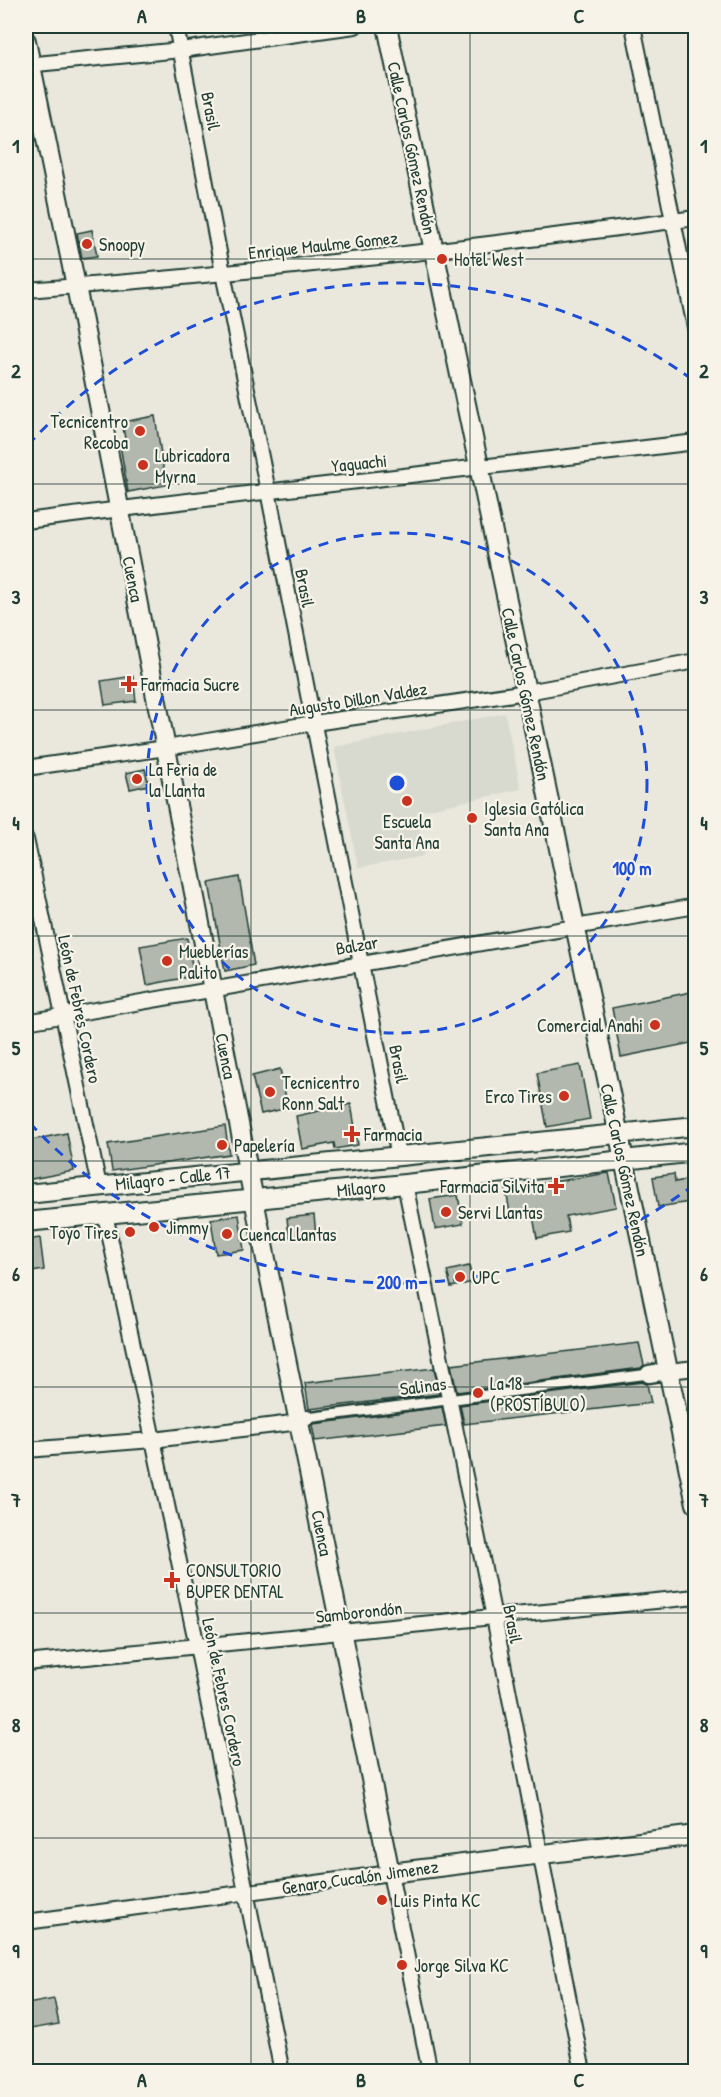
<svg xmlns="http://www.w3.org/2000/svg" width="721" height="2097" viewBox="0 0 721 2097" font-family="'Patrick Hand',sans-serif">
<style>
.built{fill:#d9dacf}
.building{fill:#b2b8ae;stroke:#1f3d34;stroke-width:1.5}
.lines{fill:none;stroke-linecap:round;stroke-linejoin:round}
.pedestrian-casing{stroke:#1f3d34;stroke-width:14}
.minor-casing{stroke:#1f3d34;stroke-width:18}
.tertiary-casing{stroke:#1f3d34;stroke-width:21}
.secondary-casing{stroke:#1f3d34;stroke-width:22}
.pedestrian{stroke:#f7f3e8;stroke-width:9}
.minor{stroke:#f7f3e8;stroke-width:14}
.tertiary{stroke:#f7f3e8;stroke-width:16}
.secondary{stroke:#f7f3e8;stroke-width:18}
.grid{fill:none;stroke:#1f3d34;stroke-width:1.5;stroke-opacity:0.55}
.ring{fill:none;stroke:#1d4ed8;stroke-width:3;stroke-dasharray:10 8}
.poi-dot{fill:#c8321e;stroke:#f7f3e8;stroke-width:2}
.labels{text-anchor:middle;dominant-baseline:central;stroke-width:4.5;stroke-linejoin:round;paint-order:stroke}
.street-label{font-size:18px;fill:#1f3d34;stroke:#f7f3e8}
.poi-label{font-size:18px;fill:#1f3d34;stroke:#f7f3e8;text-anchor:start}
.centre{fill:#1d4ed8;stroke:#f7f3e8;stroke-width:3}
.ring-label{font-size:18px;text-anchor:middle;font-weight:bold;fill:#1d4ed8;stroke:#f7f3e8;stroke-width:4.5;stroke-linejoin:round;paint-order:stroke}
.neatline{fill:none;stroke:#1f3d34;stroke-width:2}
.grid-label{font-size:20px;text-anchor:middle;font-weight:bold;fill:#1f3d34}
</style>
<rect width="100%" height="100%" fill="#eae8dd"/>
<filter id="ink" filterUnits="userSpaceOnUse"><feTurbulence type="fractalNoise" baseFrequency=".0167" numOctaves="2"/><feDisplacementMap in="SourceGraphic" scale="12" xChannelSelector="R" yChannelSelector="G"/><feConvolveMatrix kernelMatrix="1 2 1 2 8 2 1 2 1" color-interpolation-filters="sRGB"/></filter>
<g filter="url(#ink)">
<polygon class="built" points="505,713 521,789 417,812 424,856 358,868 334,747"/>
<g class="building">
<polygon points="92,230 97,256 82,258 77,233"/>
<polygon points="155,416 166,485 128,492 120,445 126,444 122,422"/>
<polygon points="133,676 136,701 105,705 101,681"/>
<polygon points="145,769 149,785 130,789 126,773"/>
<polygon points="239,877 254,965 225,971 209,883"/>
<polygon points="187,938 194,976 147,985 140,946"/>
<polygon points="696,991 696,1042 621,1057 612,1008"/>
<polygon points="580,1065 590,1119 547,1127 537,1073"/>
<polygon points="280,1069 288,1108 261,1114 252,1076"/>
<polygon points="351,1104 358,1145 335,1149 334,1143 302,1149 296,1116"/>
<polygon points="225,1126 229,1154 112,1171 108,1144"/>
<polygon points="67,1133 74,1171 26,1180 26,1141"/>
<polygon points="609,1173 616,1207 566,1216 569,1232 537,1238 533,1216 511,1220 506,1189"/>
<polygon points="674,1174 675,1182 696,1178 696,1201 658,1207 653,1177"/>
<polygon points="458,1195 463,1224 435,1229 430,1199"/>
<polygon points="239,1215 244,1250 216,1254 211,1219"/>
<polygon points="314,1215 316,1235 289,1237 287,1218"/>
<polygon points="40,1238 44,1270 26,1273 26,1240"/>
<polygon points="469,1266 473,1282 451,1287 447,1271"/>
<polygon points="639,1343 644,1365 641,1368 457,1392 451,1365"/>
<polygon points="434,1368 439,1394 309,1409 305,1383"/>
<polygon points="642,1382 647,1384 651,1403 464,1424 460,1405"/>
<polygon points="442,1407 446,1426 315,1441 312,1425 313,1424"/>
<polygon points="54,1999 59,2024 31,2029 27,2004"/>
</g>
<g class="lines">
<defs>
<polyline id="pedestrian" points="307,1418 649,1374"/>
<g id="minor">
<polyline points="176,26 223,273 268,491 399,1157"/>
<polyline points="633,26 696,332"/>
<polyline points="26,65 181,50 355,26"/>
<path d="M26 290C250 274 473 247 696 218"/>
<path d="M26 521C249 492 472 469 696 442"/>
<polyline points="26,768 166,748 314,723 527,692 696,661"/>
<polyline points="26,839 99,1186"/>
<polyline points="26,1022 696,906"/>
<polyline points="405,1184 494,1617 583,2072"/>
<polyline points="105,1214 197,1646 282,2072"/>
<polyline points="668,1371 696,1368"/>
<polyline points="26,1450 153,1440 300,1422 307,1418"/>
<polyline points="26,1663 696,1597"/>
<polyline points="26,1922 390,1873 430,2072"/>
</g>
<polyline id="tertiary" points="649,1374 668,1371"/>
<g id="secondary">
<polyline points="387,26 696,1504"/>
<polyline points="26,41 76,286 248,1170 390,1873 696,1835"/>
<polyline points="26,1194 696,1126"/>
<polyline points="26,1222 405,1184 696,1152"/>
</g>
</defs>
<use href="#pedestrian" class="pedestrian-casing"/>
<use href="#minor" class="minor-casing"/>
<use href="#tertiary" class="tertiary-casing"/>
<use href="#secondary" class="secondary-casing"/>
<use href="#pedestrian" class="pedestrian"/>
<use href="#minor" class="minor"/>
<use href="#tertiary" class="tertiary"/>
<use href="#secondary" class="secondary"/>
</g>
</g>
<path class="grid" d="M251 26V2072M470 26V2072M26 259H696M26 484H696M26 710H696M26 936H696M26 1161H696M26 1387H696M26 1613H696M26 1838H696"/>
<g class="ring">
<circle cx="397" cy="783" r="250"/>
<path d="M694 1185A500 500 0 0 1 28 1121M28 445A500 500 0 0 1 694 381"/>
</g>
<g class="poi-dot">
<circle cx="87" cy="244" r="6"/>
<circle cx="442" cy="259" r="6"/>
<circle cx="140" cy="431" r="6"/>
<circle cx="143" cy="465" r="6"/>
<path d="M126 675h6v6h6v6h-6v6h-6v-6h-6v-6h6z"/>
<circle cx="137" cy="779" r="6"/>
<circle cx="407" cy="801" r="6"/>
<circle cx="472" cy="818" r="6"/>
<circle cx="167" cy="961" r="6"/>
<circle cx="655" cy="1025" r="6"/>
<circle cx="270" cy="1092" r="6"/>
<circle cx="564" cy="1096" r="6"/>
<path d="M349 1125h6v6h6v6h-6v6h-6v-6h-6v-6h6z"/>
<circle cx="222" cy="1145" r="6"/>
<path d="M553 1177h6v6h6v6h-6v6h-6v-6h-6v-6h6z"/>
<circle cx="446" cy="1212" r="6"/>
<circle cx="154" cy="1227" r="6"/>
<circle cx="130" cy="1232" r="6"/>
<circle cx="227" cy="1234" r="6"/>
<circle cx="460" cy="1277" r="6"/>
<circle cx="478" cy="1393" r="6"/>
<path d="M169 1571h6v6h6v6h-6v6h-6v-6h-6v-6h6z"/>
<circle cx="382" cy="1900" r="6"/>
<circle cx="402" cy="1965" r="6"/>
</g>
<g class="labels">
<g class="street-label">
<text transform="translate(211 111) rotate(79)">Brasil</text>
<text transform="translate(412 148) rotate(78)">Calle Carlos Gómez Rendón</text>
<text transform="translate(323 245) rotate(-6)">Enrique Maulme Gomez</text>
<text transform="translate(359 463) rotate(-6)">Yaguachi</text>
<text transform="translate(133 579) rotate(79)">Cuenca</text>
<text transform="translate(305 588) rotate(79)">Brasil</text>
<text transform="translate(526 694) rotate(78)">Calle Carlos Gómez Rendón</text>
<text transform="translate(358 699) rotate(-9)">Augusto Dillon Valdez</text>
<text transform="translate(357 945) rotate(-10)">Balzar</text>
<text transform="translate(80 1009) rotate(78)">León de Febres Cordero</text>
<text transform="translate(226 1056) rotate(79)">Cuenca</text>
<text transform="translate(399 1064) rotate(79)">Brasil</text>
<text transform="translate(625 1170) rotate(78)">Calle Carlos Gómez Rendón</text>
<text transform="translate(173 1178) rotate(-6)">Milagro - Calle 17</text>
<text transform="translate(361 1188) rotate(-6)">Milagro</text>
<text transform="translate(423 1386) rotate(-7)">Salinas</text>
<text transform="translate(322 1533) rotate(79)">Cuenca</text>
<text transform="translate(359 1612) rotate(-6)">Samborondón</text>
<text transform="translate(513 1624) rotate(79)">Brasil</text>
<text transform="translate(224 1692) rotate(78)">León de Febres Cordero</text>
<text transform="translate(360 1877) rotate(-8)">Genaro Cucalón Jimenez</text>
</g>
<g class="poi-label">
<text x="99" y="244">Snoopy</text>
<text x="454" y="259">Hotel West</text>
<text x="128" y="421" text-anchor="end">Tecnicentro<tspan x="128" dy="21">Recoba</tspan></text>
<text x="155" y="455">Lubricadora<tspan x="155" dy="21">Myrna</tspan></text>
<text x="141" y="684">Farmacia Sucre</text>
<text x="149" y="769">La Feria de<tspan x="149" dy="21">la Llanta</tspan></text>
<text x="484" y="808">Iglesia Católica<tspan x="484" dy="21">Santa Ana</tspan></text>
<text x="407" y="821" text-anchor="middle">Escuela<tspan x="407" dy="21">Santa Ana</tspan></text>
<text x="179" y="951">Mueblerías<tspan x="179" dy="21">Palito</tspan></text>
<text x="643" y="1025" text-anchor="end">Comercial Anahi</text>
<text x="282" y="1082">Tecnicentro<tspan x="282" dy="21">Ronn Salt</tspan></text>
<text x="552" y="1096" text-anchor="end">Erco Tires</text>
<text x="364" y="1134">Farmacia</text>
<text x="234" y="1145">Papelería</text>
<text x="544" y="1186" text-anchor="end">Farmacia Silvita</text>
<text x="458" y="1212">Servi Llantas</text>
<text x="166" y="1227">Jimmy</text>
<text x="118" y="1232" text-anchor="end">Toyo Tires</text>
<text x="239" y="1234">Cuenca Llantas</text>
<text x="472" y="1277">UPC</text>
<text x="490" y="1383">La 18<tspan x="490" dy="21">(PROSTÍBULO)</tspan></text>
<text x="186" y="1570">CONSULTORIO<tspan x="186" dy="21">BUPER DENTAL</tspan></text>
<text x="394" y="1900">Luis Pinta KC</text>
<text x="414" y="1965">Jorge Silva KC</text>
</g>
</g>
<circle cx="397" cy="783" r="9" class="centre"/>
<g class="ring-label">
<text x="632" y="875">100 m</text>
<text x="397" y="1289">200 m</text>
</g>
<rect width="721" height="2097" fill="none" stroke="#f7f3e8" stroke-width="66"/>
<rect x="33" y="33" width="655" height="2031" class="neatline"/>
<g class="grid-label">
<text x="142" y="23">A</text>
<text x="361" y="23">B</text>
<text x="579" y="23">C</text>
<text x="16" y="153">1</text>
<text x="704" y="153">1</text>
<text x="16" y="378">2</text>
<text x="704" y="378">2</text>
<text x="16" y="604">3</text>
<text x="704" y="604">3</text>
<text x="16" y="830">4</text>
<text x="704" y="830">4</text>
<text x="16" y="1055">5</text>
<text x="704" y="1055">5</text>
<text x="16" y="1281">6</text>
<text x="704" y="1281">6</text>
<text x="16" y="1507">7</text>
<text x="704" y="1507">7</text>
<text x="16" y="1732">8</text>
<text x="704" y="1732">8</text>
<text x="16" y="1958">9</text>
<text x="704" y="1958">9</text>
<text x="142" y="2087">A</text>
<text x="361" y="2087">B</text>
<text x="579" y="2087">C</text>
</g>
</svg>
